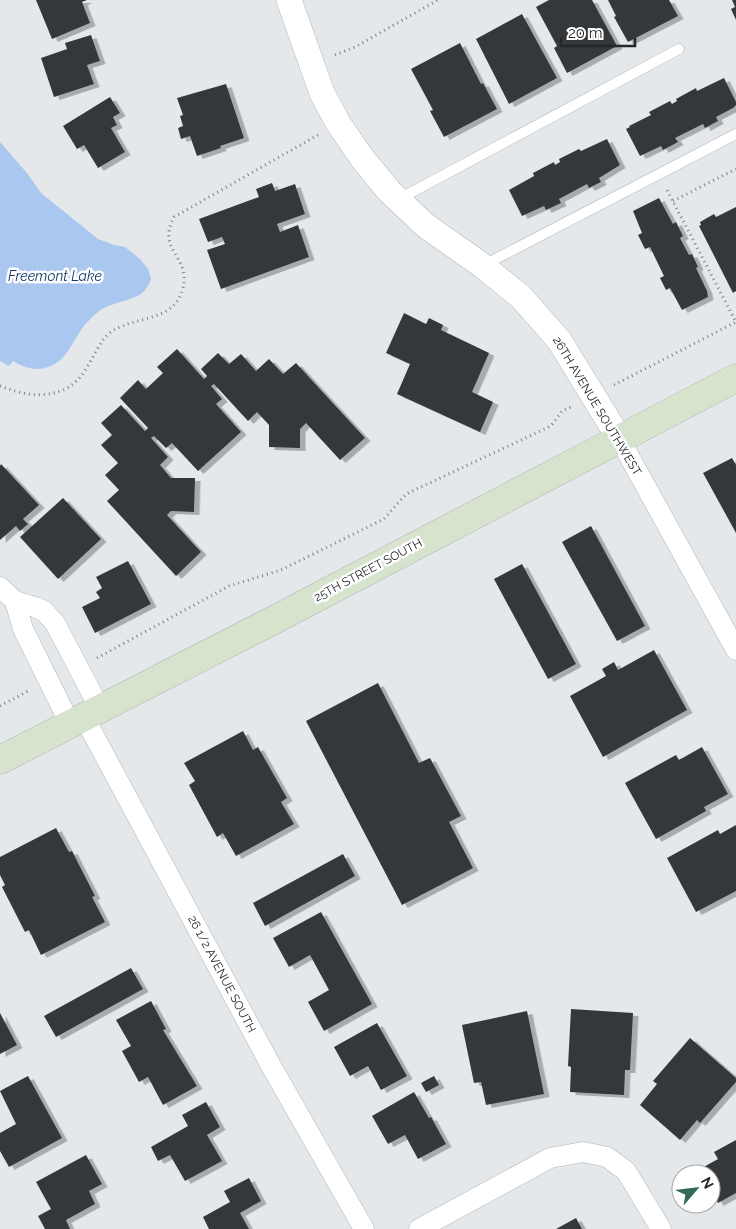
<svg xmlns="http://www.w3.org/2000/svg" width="736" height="1229" viewBox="0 0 736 1229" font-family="Raleway,sans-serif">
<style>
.water{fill:#aac7f0}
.building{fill:#36383a;filter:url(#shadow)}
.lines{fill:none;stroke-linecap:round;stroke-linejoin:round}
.service-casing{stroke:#b3b5b8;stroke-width:11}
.minor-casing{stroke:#b3b5b8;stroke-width:21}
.tertiary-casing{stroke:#b3b5b8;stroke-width:26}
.secondary-casing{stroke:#b3b5b8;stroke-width:29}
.path{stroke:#7f8183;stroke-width:3;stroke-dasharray:1 4;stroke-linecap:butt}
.service{stroke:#fff;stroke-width:10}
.minor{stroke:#fff;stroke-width:20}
.tertiary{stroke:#fff;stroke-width:25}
.secondary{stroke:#d6e4ce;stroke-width:28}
.labels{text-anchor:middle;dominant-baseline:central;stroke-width:5;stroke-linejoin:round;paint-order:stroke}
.street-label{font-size:12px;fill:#242526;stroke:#fff}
.water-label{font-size:14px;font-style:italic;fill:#0f3566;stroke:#fff}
</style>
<defs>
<filter id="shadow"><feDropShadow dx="5.5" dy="3" stdDeviation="0" flood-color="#0004"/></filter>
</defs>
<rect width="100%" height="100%" fill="#e5e8ea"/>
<path class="water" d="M0 142 27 173 41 193 98 239 114 245 125 247 140 259 148 269 151 278C150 282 148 286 146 289 136 302 111 301 98 312 93 316 88 321 84 326 74 338 68 358 53 365 39 372 26 369 13 361L9 366 0 361Z"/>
<g class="building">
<polygon points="36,0 87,0 82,2 90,23 52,39"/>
<polygon points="549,0 592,0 617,46 567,73 554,48 557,46 536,7"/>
<polygon points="608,0 669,0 678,16 628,42 614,17 616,16"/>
<polygon points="732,0 736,0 736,20 731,9 735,7"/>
<polygon points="522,14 557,78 509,104 476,39"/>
<polygon points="91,35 100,61 87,65 94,84 54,97 41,58 67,49 65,43"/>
<polygon points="460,43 481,84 483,83 497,109 444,137 430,111 433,110 411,69"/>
<polygon points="724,78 736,102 736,105 733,108 716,117 718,121 705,128 703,124 675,138 678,142 663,150 661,146 640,156 626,129 630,127 629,126 651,115 649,112 670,101 672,104 677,101 676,99 696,88 697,91"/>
<polygon points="226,84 244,138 220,146 221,148 197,156 190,136 181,139 178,128 183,126 180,116 183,115 177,98"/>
<polygon points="110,97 120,113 113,117 117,125 111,128 125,152 98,168 84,145 77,149 63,126"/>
<polygon points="607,139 620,165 599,178 601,182 589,188 587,184 559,199 561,203 546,210 544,206 522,216 509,190 534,176 533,173 554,162 555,165 560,162 559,159 579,149 581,151"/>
<polygon points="272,183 275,191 295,184 305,214 277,224 280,232 298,225 309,257 221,289 207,250 225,244 222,237 208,242 199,219 259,197 256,189"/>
<polygon points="659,198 673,224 676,222 683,236 680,238 689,255 692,254 698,267 696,268 707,291 708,297 682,310 670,288 666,290 660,278 664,276 650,247 645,249 638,235 642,233 633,211"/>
<polygon points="736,207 736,291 733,293 699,226 701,225 700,222 714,214 716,217"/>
<polygon points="404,313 426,324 429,318 443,325 441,330 489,353 472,392 493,402 480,432 397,394 410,364 386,353"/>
<polygon points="177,349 204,379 207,376 201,369 218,353 229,364 241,354 256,371 269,359 283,374 296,363 365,438 340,460 306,423 300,429 300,448 269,447 269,425 257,412 248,421 214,384 211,386 222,399 216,404 241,432 198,471 172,443 166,448 154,436 151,438 168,457 160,465 171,478 195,478 194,512 171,511 167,515 201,552 176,576 107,501 119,490 105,475 118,463 101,445 112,435 101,423 121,405 145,431 148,428 120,398 138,380 146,389 163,373 157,367"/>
<polygon points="732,458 736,465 736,533 703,473"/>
<polygon points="1,464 39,505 23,519 28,524 20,531 16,526 0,540 0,466"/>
<polygon points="63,498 101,539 58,579 20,537"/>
<polygon points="591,526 645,626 617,641 562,542"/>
<polygon points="128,561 151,604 95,633 82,607 100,598 96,592 102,588 96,577"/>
<polygon points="522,564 576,664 548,679 494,579"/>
<polygon points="654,650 687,710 603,757 570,696 606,676 602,669 614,662 618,670"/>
<polygon points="378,683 419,763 430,758 461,816 449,822 473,868 402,905 306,721"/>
<polygon points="243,731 253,750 258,747 287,798 281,802 294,824 236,856 223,833 217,837 189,785 195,781 184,763"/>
<polygon points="702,747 728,794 704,807 706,811 656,839 625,783 676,755 679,760"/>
<polygon points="736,825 736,891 696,912 667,858 718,830 720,834"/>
<polygon points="56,828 69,852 72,851 95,896 92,897 105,922 41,955 29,930 25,932 2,887 5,885 0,875 0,857"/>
<polygon points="343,854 355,876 265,926 253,903"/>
<polygon points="321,912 372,1004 324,1031 308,1002 329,990 310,955 289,967 273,938"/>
<polygon points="131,968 143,989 56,1037 44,1016"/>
<polygon points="151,1001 166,1029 163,1030 197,1086 163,1105 148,1077 139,1082 122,1051 131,1046 116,1020"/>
<polygon points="571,1009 633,1013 630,1070 625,1070 624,1095 570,1092 571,1067 568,1066"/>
<polygon points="527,1011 544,1094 486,1105 481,1082 474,1083 462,1025"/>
<polygon points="0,1013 17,1045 0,1054"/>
<polygon points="377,1023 407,1076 381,1090 368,1066 350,1076 334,1047"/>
<polygon points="690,1038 736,1078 736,1082 700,1123 697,1120 680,1140 640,1105 657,1084 653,1081"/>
<polygon points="28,1076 62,1138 9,1167 0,1151 0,1133 16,1124 0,1091"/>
<polygon points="434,1076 439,1085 426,1092 421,1083"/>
<polygon points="414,1092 429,1118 431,1117 446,1144 418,1159 405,1135 388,1144 372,1116"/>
<polygon points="206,1102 220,1127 207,1135 222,1161 185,1181 170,1155 158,1161 151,1147 188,1126 182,1115"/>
<polygon points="736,1140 736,1193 718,1203 711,1190 711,1174 702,1174 700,1169 718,1159 714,1152"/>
<polygon points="86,1155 102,1184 89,1191 95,1204 66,1220 70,1229 45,1229 38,1216 51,1209 36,1182"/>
<polygon points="249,1178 261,1201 240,1213 249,1229 209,1229 203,1217 230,1202 224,1191"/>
<polygon points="576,1218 582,1229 556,1229"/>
</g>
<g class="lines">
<defs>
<g id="service">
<polyline points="399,199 679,49"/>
<polyline points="484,265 736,134"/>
</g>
<g id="minor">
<polyline points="619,438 736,650"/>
<polyline points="0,587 15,601 35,607 44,611 55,623 100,709"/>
<polyline points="15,601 23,629 70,724"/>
<polyline points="84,717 270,1064 364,1229"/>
<polyline points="419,1229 550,1158 583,1152 607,1157 626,1171 661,1229"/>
</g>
<polyline id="tertiary" points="289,0 322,93 338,123 362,158 389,191 426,226 483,266 521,297 559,340 619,438"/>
<polyline id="secondary" points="0,760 270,622 736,378"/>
</defs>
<use href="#service" class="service-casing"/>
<use href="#minor" class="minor-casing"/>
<use href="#tertiary" class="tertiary-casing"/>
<use href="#secondary" class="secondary-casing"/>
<g class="path">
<polyline points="335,55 355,47 438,0"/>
<polyline points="673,201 736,169"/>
<polyline points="614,385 736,322 667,190"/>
<path d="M0 386C21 394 41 399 63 390 84 382 91 357 103 340 124 312 173 328 183 288 191 256 156 251 174 217L318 135"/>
<polyline points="97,658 229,586 281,570 384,519 406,494 551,426 562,411 571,407"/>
<polyline points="0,706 30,690"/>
</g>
<use href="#service" class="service"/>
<use href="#minor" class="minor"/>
<use href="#tertiary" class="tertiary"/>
<use href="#secondary" class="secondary"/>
</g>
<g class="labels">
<g class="street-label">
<text transform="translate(597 406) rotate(59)">26TH AVENUE SOUTHWEST</text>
<text transform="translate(368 570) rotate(-28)">25TH STREET SOUTH</text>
<text transform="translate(222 974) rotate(62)">26 1/2 AVENUE SOUTH</text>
</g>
<g class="water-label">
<text x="55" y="276">Freemont Lake</text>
</g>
</g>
<g transform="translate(696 1189) rotate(62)"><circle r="24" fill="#ffffff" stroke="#a7a8a8"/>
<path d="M0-4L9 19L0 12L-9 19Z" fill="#326a52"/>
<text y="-8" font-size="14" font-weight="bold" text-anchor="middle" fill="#242526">N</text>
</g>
<path d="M561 38v8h74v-8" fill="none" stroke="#242526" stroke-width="2.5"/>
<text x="568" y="38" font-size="15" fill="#242526" stroke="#ffffff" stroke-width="4" paint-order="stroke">20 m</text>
</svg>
